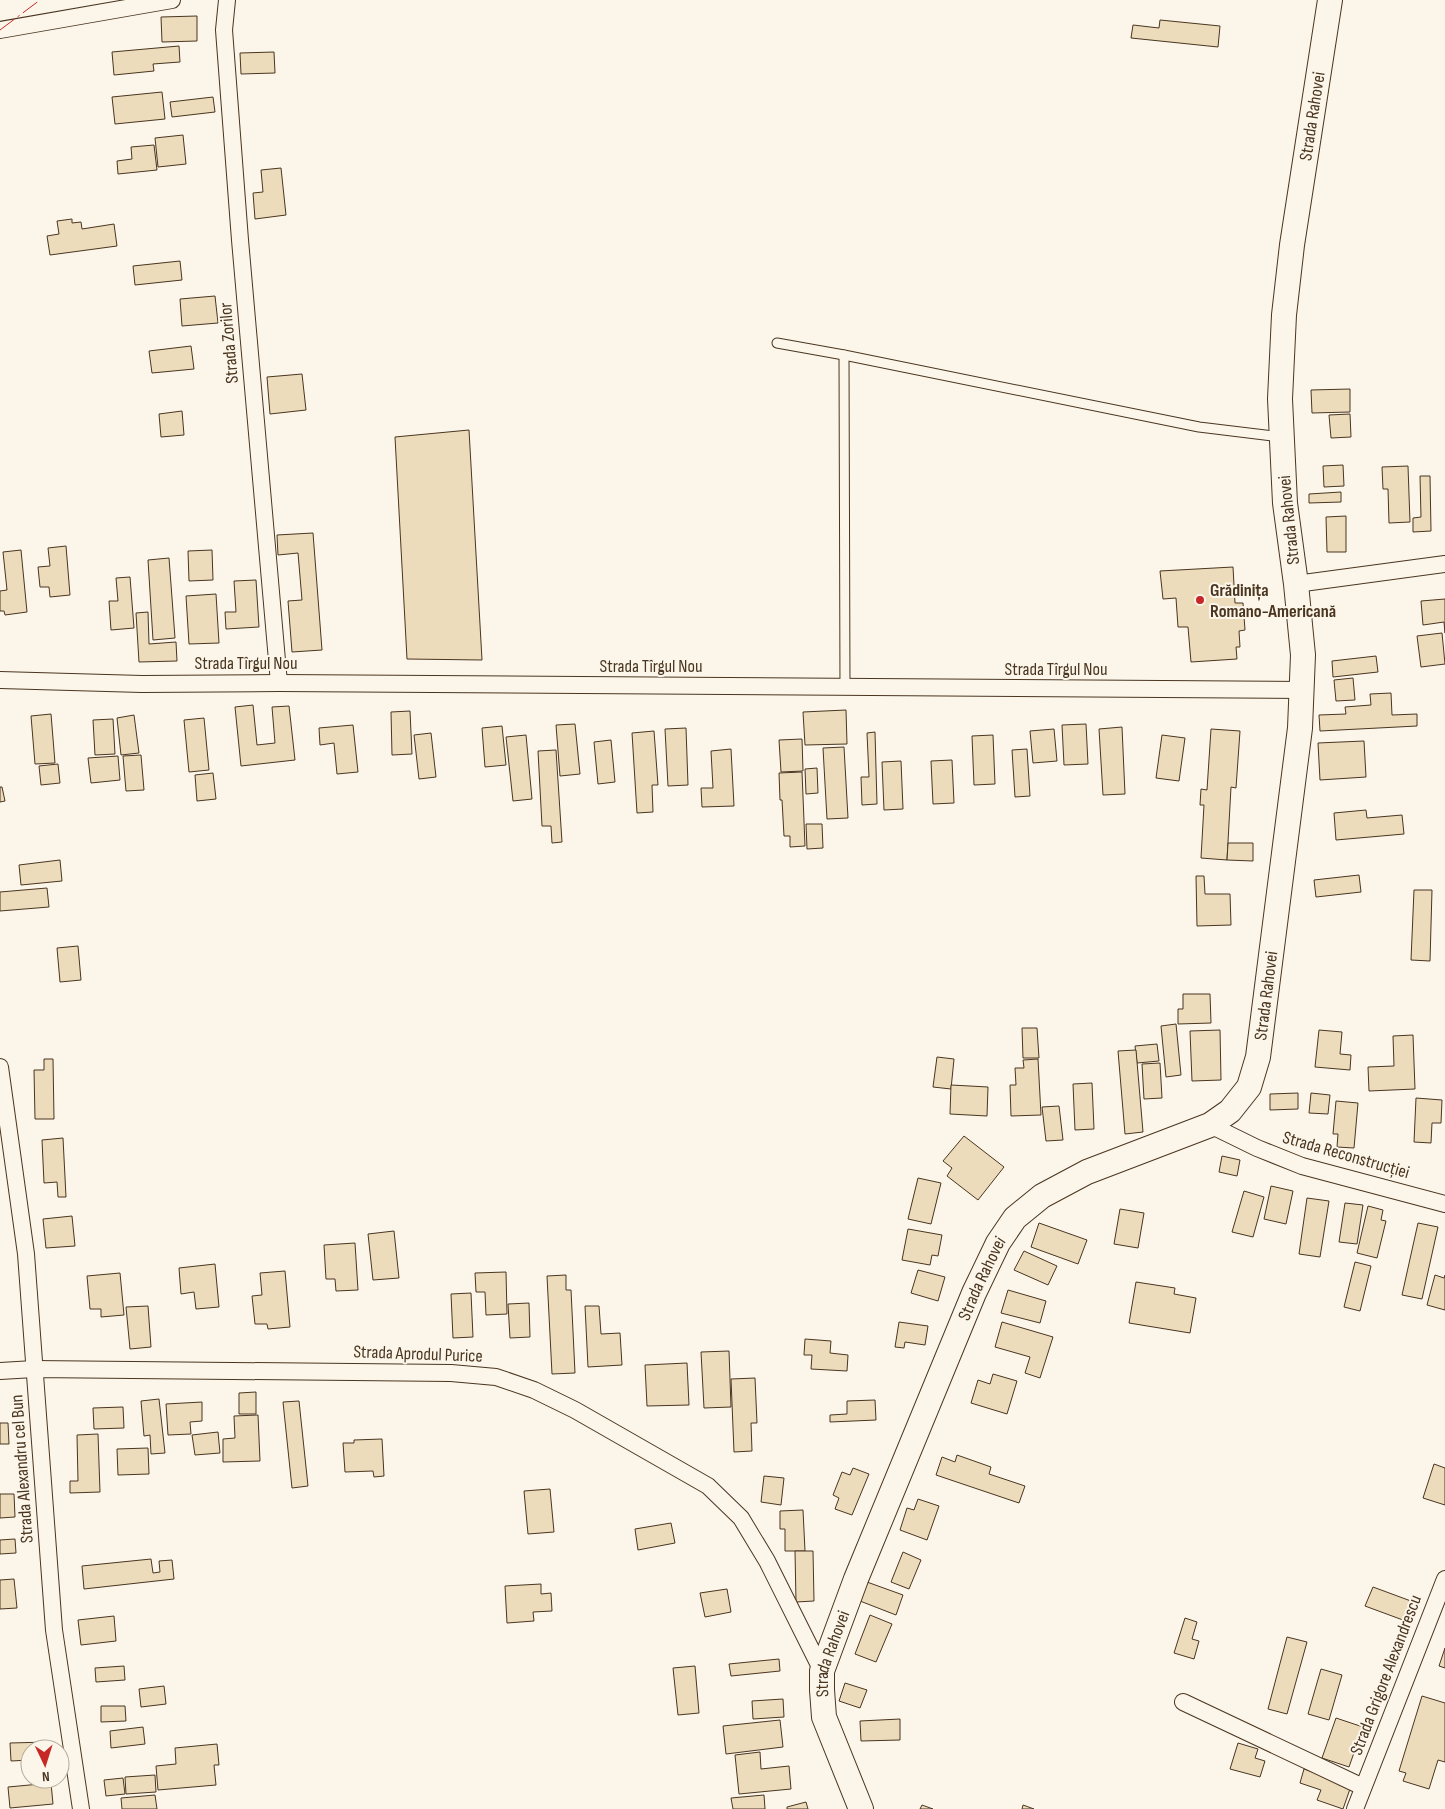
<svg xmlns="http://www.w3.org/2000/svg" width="1445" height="1809" viewBox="0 0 1445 1809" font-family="'Sofia Sans Condensed',sans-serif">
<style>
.building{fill:#ecdcbc;stroke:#4a3520}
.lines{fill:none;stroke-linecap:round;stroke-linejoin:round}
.service-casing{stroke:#4a3520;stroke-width:11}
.minor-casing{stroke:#4a3520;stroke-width:18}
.secondary-casing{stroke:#4a3520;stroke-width:26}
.service{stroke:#fbf6e9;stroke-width:9}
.minor{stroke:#fbf6e9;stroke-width:16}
.secondary{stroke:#fbf6e9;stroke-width:24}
.power{stroke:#c62828;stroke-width:1;stroke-dasharray:18 4 2.5 4;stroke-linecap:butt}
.poi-dot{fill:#c62828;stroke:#fbf6e9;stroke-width:2}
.labels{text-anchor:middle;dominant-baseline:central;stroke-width:4;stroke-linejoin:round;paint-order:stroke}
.street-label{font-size:18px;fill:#4a3520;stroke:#fbf6e9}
.poi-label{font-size:18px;font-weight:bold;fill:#4a3520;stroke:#fbf6e9;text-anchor:start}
</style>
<rect width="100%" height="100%" fill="#fbf6e9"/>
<g class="building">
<polygon points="197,16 197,41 162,42 161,17"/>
<polygon points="1160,20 1220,26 1218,47 1131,38 1133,25 1159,28"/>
<polygon points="179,46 180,62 153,64 154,71 114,75 112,52"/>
<polygon points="274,52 275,73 241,74 240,53"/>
<polygon points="162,92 165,119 115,124 112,97"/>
<polygon points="213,97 215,112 172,117 170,102"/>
<polygon points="183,135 186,164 158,167 155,138"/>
<polygon points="154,145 157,170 118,174 117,161 132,159 131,147"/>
<polygon points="281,168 286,215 255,219 253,193 263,192 261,170"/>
<polygon points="72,219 72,223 81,222 82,229 114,224 117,246 50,255 47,236 59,234 57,221"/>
<polygon points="180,261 182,280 135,285 133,266"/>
<polygon points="215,296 218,323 182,326 180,299"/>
<polygon points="191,346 194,369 152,373 149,351"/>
<polygon points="302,374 306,410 270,414 267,377"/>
<polygon points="1350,389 1350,412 1312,413 1311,390"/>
<polygon points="182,411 184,435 161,437 159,414"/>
<polygon points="1350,414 1351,437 1331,438 1329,415"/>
<polygon points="469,430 482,660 407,659 395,437"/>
<polygon points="1343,465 1344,486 1324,487 1323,466"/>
<polygon points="1408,466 1410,522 1389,523 1388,489 1383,489 1382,467"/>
<polygon points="1420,476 1430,476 1431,531 1413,532 1413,518 1421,517"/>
<polygon points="1341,492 1341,502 1309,503 1309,494"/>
<polygon points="1346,516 1346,552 1327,552 1326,517"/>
<polygon points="313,533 322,650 292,652 288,601 302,600 298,553 278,555 277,535"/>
<polygon points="66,546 70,595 50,597 49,587 40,587 38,567 50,566 48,548"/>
<polygon points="21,550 27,612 5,615 4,611 0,611 0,591 7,590 3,552"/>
<polygon points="212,550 213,580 189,581 188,551"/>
<polygon points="169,558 175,638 153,640 148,560"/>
<polygon points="1233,567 1235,603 1243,603 1245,630 1239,631 1240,647 1236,647 1237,659 1191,662 1188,627 1178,627 1176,598 1163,599 1160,571"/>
<polygon points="130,577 134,628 111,630 109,601 118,601 116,578"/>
<polygon points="256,580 259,627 226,629 225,612 236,612 234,581"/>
<polygon points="216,594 219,643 189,644 186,596"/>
<polygon points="1445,599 1445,633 1444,622 1423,625 1421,601"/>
<polygon points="148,612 149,644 176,642 177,661 139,662 136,613"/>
<polygon points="1442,633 1445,664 1421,667 1417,636"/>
<polygon points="1376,656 1378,672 1333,677 1332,661"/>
<polygon points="1353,678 1355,700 1336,701 1334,680"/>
<polygon points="1391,693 1392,715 1417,714 1417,726 1320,731 1319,715 1346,714 1345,707 1371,705 1370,694"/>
<polygon points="253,705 257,745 275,743 272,707 289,706 295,760 241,766 235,707"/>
<polygon points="846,710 847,744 805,745 803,712"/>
<polygon points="410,711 412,754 392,755 391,712"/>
<polygon points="51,714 55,763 35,764 31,716"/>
<polygon points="134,715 139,753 121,755 117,718"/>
<polygon points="204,718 209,770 189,772 184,720"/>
<polygon points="113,719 115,754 95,755 93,720"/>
<polygon points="575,724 580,774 560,776 556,725"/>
<polygon points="1086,724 1088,764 1064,765 1062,725"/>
<polygon points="353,725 358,772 337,774 334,743 320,745 319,728"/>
<polygon points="502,726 506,765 485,767 482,728"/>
<polygon points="1122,727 1125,794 1103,795 1099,729"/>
<polygon points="686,728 688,785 668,786 665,729"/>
<polygon points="1054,729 1057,761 1033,763 1030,731"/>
<polygon points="1211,729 1240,731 1236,788 1231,787 1227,860 1201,858 1204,805 1200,805 1201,789 1207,790"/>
<polygon points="654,731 658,785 652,785 653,812 637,813 632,733"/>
<polygon points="875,732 877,804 862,805 861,777 869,777 867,733"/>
<polygon points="431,733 436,777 419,779 414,735"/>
<polygon points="526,735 532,799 513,801 506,737"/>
<polygon points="993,735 995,784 974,785 972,736"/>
<polygon points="1162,735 1185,738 1179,781 1156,778"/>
<polygon points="802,739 803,771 781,772 779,740"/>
<polygon points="611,740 615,782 598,784 594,742"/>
<polygon points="1364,741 1366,777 1320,780 1318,743"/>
<polygon points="844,747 848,818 827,819 823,748"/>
<polygon points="731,749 734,806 702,807 701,788 713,788 711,751"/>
<polygon points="1027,749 1030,796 1015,797 1012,750"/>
<polygon points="556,750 562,842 552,843 551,826 542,826 538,751"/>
<polygon points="141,755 144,790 126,791 123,756"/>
<polygon points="118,756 120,780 91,783 88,758"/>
<polygon points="952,760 954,803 933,804 931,761"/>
<polygon points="901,761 903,809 884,810 882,762"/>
<polygon points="58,764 60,783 41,785 39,766"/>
<polygon points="817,768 818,793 806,794 805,769"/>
<polygon points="802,772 805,846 790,847 790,836 784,836 782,800 780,800 779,773"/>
<polygon points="213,773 216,799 197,801 195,775"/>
<polygon points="0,787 2,787 5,801 0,802"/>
<polygon points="1366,810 1367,818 1402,815 1404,834 1336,840 1334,813"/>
<polygon points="806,824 822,824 823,848 807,849"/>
<polygon points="1228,843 1253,843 1253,861 1227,860"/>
<polygon points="60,860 62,881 21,885 19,865"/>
<polygon points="1359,875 1361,892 1316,897 1314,880"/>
<polygon points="1196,876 1204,876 1205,894 1230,894 1231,925 1197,926"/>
<polygon points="47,888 49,907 0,911 0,892"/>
<polygon points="1414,890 1432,890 1430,961 1411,960"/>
<polygon points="78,946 81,980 60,982 57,948"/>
<polygon points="1183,994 1210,994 1211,1023 1178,1024 1178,1009 1183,1009"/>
<polygon points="1176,1024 1181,1075 1166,1077 1161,1026"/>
<polygon points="1022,1028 1037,1028 1039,1058 1023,1058"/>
<polygon points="1220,1030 1221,1080 1192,1081 1190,1031"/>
<polygon points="1319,1030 1342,1032 1340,1054 1351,1055 1350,1070 1315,1067"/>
<polygon points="1413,1035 1415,1089 1369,1091 1368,1067 1394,1066 1393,1036"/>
<polygon points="1157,1044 1159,1061 1137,1063 1135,1046"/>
<polygon points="1136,1050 1143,1132 1125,1134 1118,1051"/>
<polygon points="937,1057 954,1059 951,1089 933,1087"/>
<polygon points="44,1059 53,1059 54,1119 35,1119 34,1070 44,1070"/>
<polygon points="1038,1059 1041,1115 1011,1116 1010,1085 1016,1085 1015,1068 1024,1068 1023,1060"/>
<polygon points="1160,1063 1162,1098 1144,1099 1142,1064"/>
<polygon points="1092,1083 1094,1129 1075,1130 1073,1084"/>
<polygon points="951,1085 988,1087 987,1116 950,1114"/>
<polygon points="1298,1093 1298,1109 1270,1110 1270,1094"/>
<polygon points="1311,1093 1330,1095 1328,1114 1309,1113"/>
<polygon points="1416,1098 1442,1100 1441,1123 1432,1123 1431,1143 1414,1142"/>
<polygon points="1336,1101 1358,1103 1354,1148 1337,1147 1338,1134 1333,1134"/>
<polygon points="1059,1106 1063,1140 1046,1141 1042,1107"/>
<polygon points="964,1136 1004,1167 978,1200 947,1176 952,1168 943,1161"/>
<polygon points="63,1138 66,1197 58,1197 57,1182 44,1183 42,1140"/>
<polygon points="1222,1156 1240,1160 1237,1176 1219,1172"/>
<polygon points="918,1178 941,1183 931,1224 908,1219"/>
<polygon points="1271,1186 1293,1191 1286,1224 1264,1219"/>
<polygon points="1244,1191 1264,1197 1253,1237 1232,1232"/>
<polygon points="1307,1198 1329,1201 1320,1257 1299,1254"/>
<polygon points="1345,1203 1363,1205 1357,1244 1339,1242"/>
<polygon points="1368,1206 1383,1210 1381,1220 1386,1221 1377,1258 1357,1253"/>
<polygon points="1120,1209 1144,1213 1138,1248 1114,1244"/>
<polygon points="72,1216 75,1246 46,1248 43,1219"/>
<polygon points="1039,1223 1087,1240 1078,1264 1031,1247"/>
<polygon points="1418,1223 1438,1227 1422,1299 1402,1295"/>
<polygon points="908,1229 942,1235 938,1256 932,1255 930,1265 902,1260"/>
<polygon points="394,1231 399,1278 373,1280 368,1234"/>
<polygon points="355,1243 358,1290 336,1291 335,1279 326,1279 324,1245"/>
<polygon points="1024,1251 1057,1266 1048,1285 1014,1270"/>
<polygon points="1355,1262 1371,1266 1360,1311 1344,1307"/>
<polygon points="215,1264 219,1307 196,1309 194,1292 181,1294 179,1268"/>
<polygon points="918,1270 945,1277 938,1301 911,1293"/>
<polygon points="285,1271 290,1327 268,1329 267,1324 255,1324 252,1296 262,1295 260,1273"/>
<polygon points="506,1272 507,1314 486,1315 485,1292 476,1292 475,1273"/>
<polygon points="120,1273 124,1315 101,1317 101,1309 90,1309 87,1276"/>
<polygon points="566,1275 566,1290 571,1290 575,1373 552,1374 547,1276"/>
<polygon points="1435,1275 1444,1278 1445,1275 1445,1310 1427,1305"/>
<polygon points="1136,1282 1175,1288 1174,1294 1196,1298 1190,1333 1129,1323"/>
<polygon points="1008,1290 1046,1301 1040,1323 1001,1313"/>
<polygon points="471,1293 473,1337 453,1338 451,1294"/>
<polygon points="529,1303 530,1337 510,1338 508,1304"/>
<polygon points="148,1306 151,1347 130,1349 126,1307"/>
<polygon points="585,1306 599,1306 601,1334 620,1333 622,1365 588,1367"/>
<polygon points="899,1322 928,1326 925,1345 905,1342 904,1348 895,1347"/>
<polygon points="1002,1322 1053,1337 1040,1378 1025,1373 1030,1357 995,1347"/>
<polygon points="805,1339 831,1341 830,1353 848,1355 847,1371 811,1369 812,1355 804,1355"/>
<polygon points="729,1351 731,1407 704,1408 701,1352"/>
<polygon points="687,1363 689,1405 647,1406 645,1365"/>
<polygon points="993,1374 1017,1381 1007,1414 971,1403 978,1380 990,1384"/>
<polygon points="755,1378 757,1423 751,1423 752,1451 734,1452 731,1379"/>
<polygon points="256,1392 256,1414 239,1414 239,1393"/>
<polygon points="159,1399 165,1453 151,1454 150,1435 144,1436 141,1401"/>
<polygon points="875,1400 876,1420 830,1422 830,1415 847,1414 847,1401"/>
<polygon points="299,1401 308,1486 292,1488 283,1402"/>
<polygon points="202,1402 202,1421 190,1422 191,1434 168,1435 166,1404"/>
<polygon points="123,1407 124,1428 94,1429 93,1408"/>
<polygon points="258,1415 260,1461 223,1462 223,1439 235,1438 234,1416"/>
<polygon points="0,1423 8,1423 9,1444 0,1444"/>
<polygon points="218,1432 220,1453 195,1455 192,1435"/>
<polygon points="98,1434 100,1492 70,1493 70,1481 78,1481 77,1435"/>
<polygon points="382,1439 384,1476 374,1477 373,1471 345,1472 343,1443 354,1443 354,1440"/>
<polygon points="148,1448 149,1474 118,1475 117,1449"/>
<polygon points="957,1455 991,1467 989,1474 1025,1486 1019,1503 936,1475 942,1457 955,1462"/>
<polygon points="1434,1464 1445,1468 1445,1505 1423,1498"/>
<polygon points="853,1468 869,1474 852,1515 835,1509 839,1498 833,1495 842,1472 850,1475"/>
<polygon points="764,1476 784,1478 781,1505 761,1502"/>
<polygon points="550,1489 554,1532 528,1534 524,1491"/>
<polygon points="0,1494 14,1494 15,1517 0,1518"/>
<polygon points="918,1499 939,1506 927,1540 900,1530 907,1508 914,1510"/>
<polygon points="803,1510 805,1551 785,1551 785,1529 780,1529 780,1511"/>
<polygon points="671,1523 675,1543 638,1550 635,1529"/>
<polygon points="15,1539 16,1553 0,1554 0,1540"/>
<polygon points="795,1551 813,1551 814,1601 796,1602"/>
<polygon points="903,1552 921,1560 909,1589 891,1582"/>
<polygon points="151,1559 153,1573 160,1572 159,1561 172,1560 174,1579 84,1589 82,1566"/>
<polygon points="14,1579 17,1608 0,1609 0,1580"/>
<polygon points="867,1582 903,1595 896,1615 860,1601"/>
<polygon points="541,1584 541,1594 551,1593 552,1611 533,1612 534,1621 507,1623 505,1586"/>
<polygon points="1373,1587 1419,1604 1411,1623 1365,1606"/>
<polygon points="727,1589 731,1612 705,1617 700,1593"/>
<polygon points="870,1615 892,1624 876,1662 855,1654"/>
<polygon points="114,1616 116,1641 81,1645 78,1620"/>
<polygon points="1185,1618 1197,1622 1192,1639 1199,1641 1194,1659 1174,1653"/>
<polygon points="1287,1637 1307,1642 1287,1714 1268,1709"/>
<polygon points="1445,1648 1445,1668 1439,1666"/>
<polygon points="779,1659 780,1671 731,1676 729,1664"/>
<polygon points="124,1666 125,1680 96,1682 95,1668"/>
<polygon points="695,1666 699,1713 678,1715 673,1668"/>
<polygon points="1321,1669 1342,1675 1329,1720 1308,1714"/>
<polygon points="845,1683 867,1690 860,1708 839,1701"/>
<polygon points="164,1686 166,1704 141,1707 139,1689"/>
<polygon points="1422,1696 1445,1703 1445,1762 1438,1760 1429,1789 1403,1781 1406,1773 1399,1771"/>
<polygon points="783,1699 784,1717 753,1719 752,1701"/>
<polygon points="101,1706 125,1706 126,1721 101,1722"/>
<polygon points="1336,1718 1363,1727 1349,1767 1322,1758"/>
<polygon points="900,1719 900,1740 861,1741 860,1721"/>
<polygon points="780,1720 783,1747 726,1754 723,1726"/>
<polygon points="143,1727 145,1744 111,1748 110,1731"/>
<polygon points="48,1742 48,1749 30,1749 30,1760 11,1761 10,1743"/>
<polygon points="1238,1743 1258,1749 1255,1758 1265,1761 1260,1777 1230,1769"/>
<polygon points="217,1744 219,1765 214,1765 216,1785 158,1790 156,1766 176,1764 175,1748"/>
<polygon points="760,1752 761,1769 789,1766 791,1789 739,1794 735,1755"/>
<polygon points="1304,1769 1351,1786 1343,1809 1317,1800 1321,1790 1300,1783"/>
<polygon points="155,1775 156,1792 126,1794 125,1777"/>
<polygon points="123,1778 125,1794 106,1796 104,1780"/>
<polygon points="51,1783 53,1804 10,1808 8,1787"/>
<polygon points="155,1795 157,1809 122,1809 121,1798"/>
<polygon points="764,1795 765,1809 733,1809 731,1798"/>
<polygon points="806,1802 808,1809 787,1809 787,1807"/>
<polygon points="922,1805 933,1809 920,1809"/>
<polygon points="1023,1805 1034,1809 1022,1809"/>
</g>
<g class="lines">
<defs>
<g id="service">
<polyline points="777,343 844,355 1199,427 1281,437"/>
<polyline points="844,355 845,687"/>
</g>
<g id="minor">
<polyline points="227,0 224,30 240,240 279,683"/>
<polyline points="0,30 172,0"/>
<polyline points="1296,584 1445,564"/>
<polyline points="0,680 142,684 279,683 1303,690"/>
<polyline points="0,1067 26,1254 54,1630 81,1809"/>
<polyline points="1210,1125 1257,1148 1302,1166 1445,1204"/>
<polyline points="0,1371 34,1369 451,1373 496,1377 534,1390 575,1410 708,1486 741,1518 767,1561 822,1671"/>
<polyline points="1183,1702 1363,1787"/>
<polyline points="1355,1809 1445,1579"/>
</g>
<g id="secondary">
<path id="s1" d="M861 1809 824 1717 822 1690V1671L856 1579 974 1293 998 1243 1015 1218 1042 1196 1087 1172 1210 1125 1230 1111 1249 1087 1258 1057 1300 728 1303 655 1296 584 1285 503 1280 399 1284 315 1292 245 1330 0"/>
</g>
</defs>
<use href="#service" class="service-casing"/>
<use href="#minor" class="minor-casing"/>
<use href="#secondary" class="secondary-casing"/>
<use href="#service" class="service"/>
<use href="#minor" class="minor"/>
<use href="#secondary" class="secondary"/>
<polyline class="power" points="0,30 40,0"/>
</g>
<circle class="poi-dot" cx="1200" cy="600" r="5"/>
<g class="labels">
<g class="street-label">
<text stroke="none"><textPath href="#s1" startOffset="1889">Strada Rahovei</textPath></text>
<text transform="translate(229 343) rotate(-95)">Strada Zorilor</text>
<text transform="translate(1289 520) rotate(-96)">Strada Rahovei</text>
<text x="246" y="663">Strada Tîrgul Nou</text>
<text x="651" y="666">Strada Tîrgul Nou</text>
<text x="1056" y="669">Strada Tîrgul Nou</text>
<text stroke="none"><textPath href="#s1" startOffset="1004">Strada Rahovei</textPath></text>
<text transform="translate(1346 1155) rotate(16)">Strada Reconstrucției</text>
<text stroke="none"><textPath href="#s1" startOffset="569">Strada Rahovei</textPath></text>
<text transform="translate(418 1354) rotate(2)">Strada Aprodul Purice</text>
<text transform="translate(22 1469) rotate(-94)">Strada Alexandru cel Bun</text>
<text stroke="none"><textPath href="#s1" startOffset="164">Strada Rahovei</textPath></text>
<text transform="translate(1386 1675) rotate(-69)">Strada Grigore Alexandrescu</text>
</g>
<g class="poi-label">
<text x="1210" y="590">Grădinița<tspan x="1210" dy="21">Romano-Americană</tspan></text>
</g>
</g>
<g transform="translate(45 1764) rotate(176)"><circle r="24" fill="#fbf6e9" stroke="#b4a999"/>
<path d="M0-4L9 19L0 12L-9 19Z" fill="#c62828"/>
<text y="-8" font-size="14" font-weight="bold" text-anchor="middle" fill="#4a3520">N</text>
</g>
</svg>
